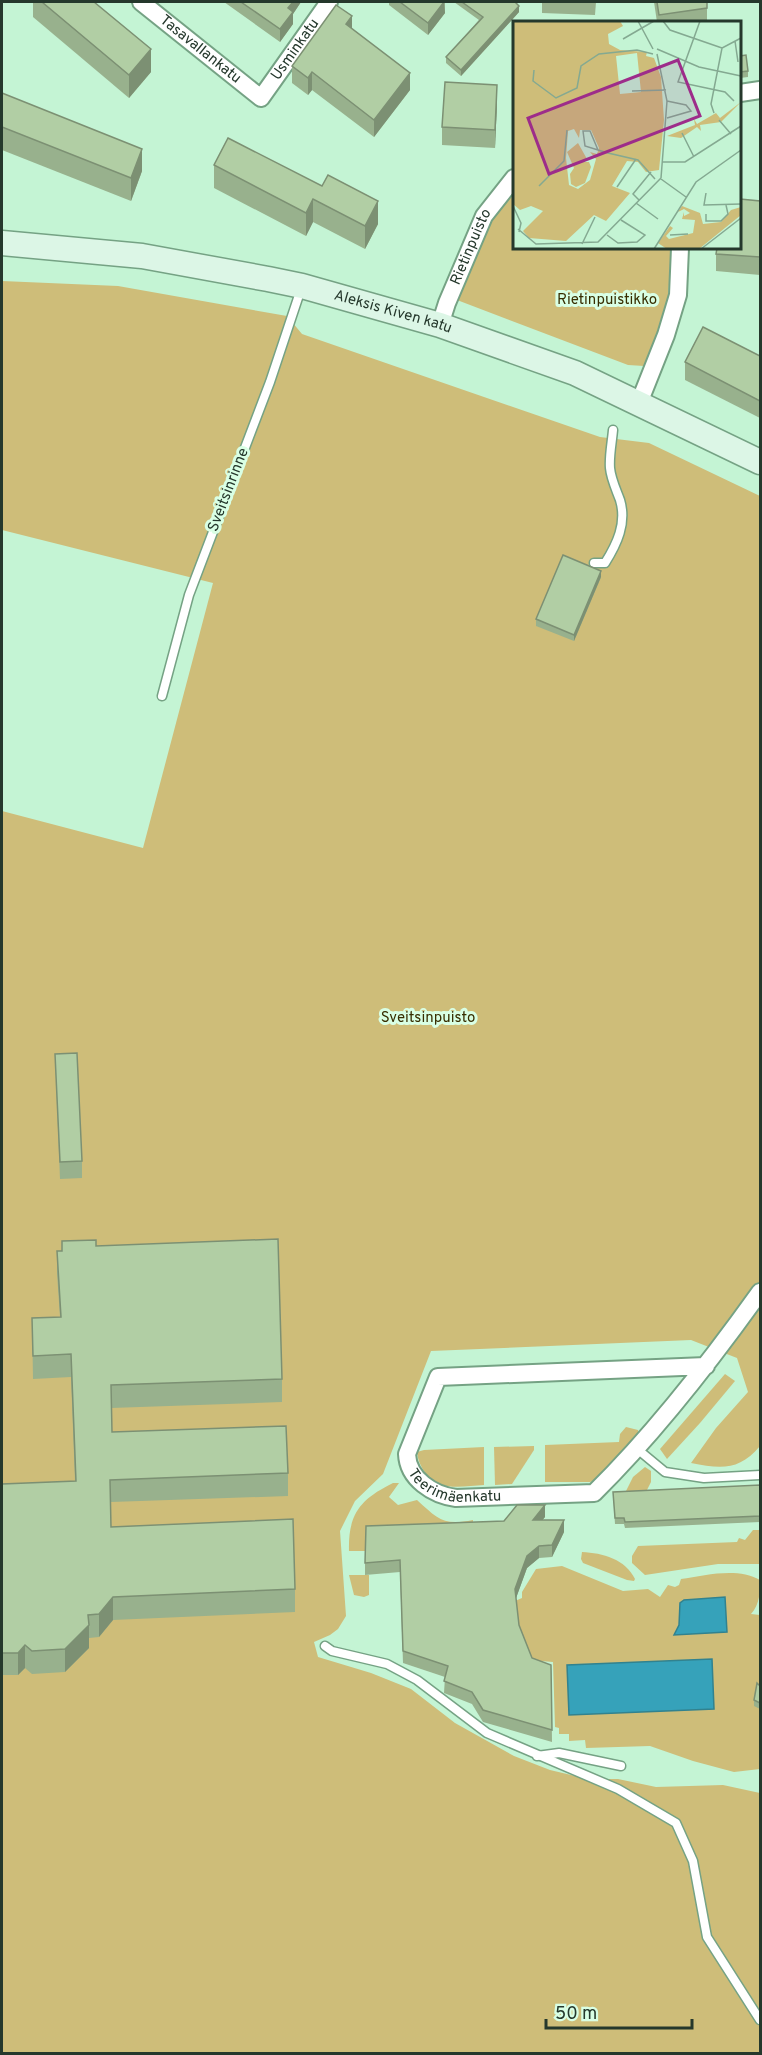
<svg xmlns="http://www.w3.org/2000/svg" width="762" height="2055" viewBox="0 0 762 2055" font-family="Overpass,sans-serif">
<style>
.green{fill:#cebd79}
.water{fill:#36a2ba;stroke:#31828f;stroke-width:1.5}
.lines{fill:none;stroke-linecap:round;stroke-linejoin:round}
.lane-casing{stroke:#75a284;stroke-width:11}
.street-casing{stroke:#75a284;stroke-width:20}
.secondary-casing{stroke:#75a284;stroke-width:27}
.lane{stroke:#fff;stroke-width:8}
.street{stroke:#fff;stroke-width:16}
.secondary{stroke:#dcf6e6;stroke-width:24}
.wall{fill:#98b18d}
.shaded-wall{fill:#7c9073}
.building{fill:#b1cea4;stroke:#7c9073;stroke-width:1.5}
.labels{text-anchor:middle;dominant-baseline:central;stroke-width:6;stroke-linejoin:round;paint-order:stroke}
.street-label{font-size:15px;fill:#25382c;stroke:#d9ffe5}
.park-label{font-size:15px;fill:#372d00;stroke:#d9ffe5}
.inset-road{fill:none;stroke:#84a991;stroke-width:1.5}
.view{fill:#9d2c8a;fill-opacity:0.15;stroke:#9d2c8a;stroke-width:3}
.inset-edge{fill:none;stroke:#25382c;stroke-width:3}
</style>
<rect width="100%" height="100%" fill="#c4f4d4"/>
<g class="green">
<polygon points="514,189 514,248 672,248 668,296 654,342 644,366 628,365 457,300 492,218"/>
<path d="M2 281 118 286 287 316 302 334 600 437 649 443 760 496V1446C739 1471 721 1469 691 1463L716 1428 748 1392 737 1358 691 1340 431 1351 383 1474 355 1501 340 1531 346 1616 338 1629 330 1635 314 1642 318 1657 371 1673 411 1689 455 1723 514 1756 550 1770 588 1779H618L656 1787 723 1785 760 1793V2053H2V811L143 848 213 583 2 530Z"/>
<polygon points="725,1374 735,1381 700,1423 667,1459 660,1449"/>
<polygon points="626,1427 638,1430 638,1435 598,1479 590,1482 545,1482 545,1445 619,1442 620,1434"/>
<polygon points="534,1446 534,1450 512,1484 495,1485 494,1447"/>
<path d="M484 1447V1485C464 1486 439 1492 426 1474 421 1467 418 1461 417 1452L424 1450Z"/>
<polygon points="645,1467 651,1471 651,1482 644,1496 623,1497 633,1477"/>
<path d="M393 1483H399L389 1497 398 1505 417 1500C438 1519 443 1526 473 1520V1533L366 1551H349C348 1513 361 1499 393 1483Z"/>
<polygon points="753,1530 760,1530 760,1564 718,1564 645,1575 632,1563 632,1556 638,1546 737,1542 739,1538 745,1540"/>
<path d="M582 1552C603 1553 625 1559 635 1579L634 1581 627 1580 583 1563 581 1559Z"/>
<path d="M562 1566 623 1591 648 1589 660 1597 668 1585 675 1587 679 1585 681 1579C706 1575 738 1567 760 1580 760 1592 760 1604 751 1614L760 1615V1769L734 1772 693 1761 650 1746 586 1748 585 1740 569 1741V1734H559V1728L555 1727 553 1662 528 1660 519 1637 515 1601 522 1598V1592L536 1569Z"/>
<polygon points="349,1575 369,1575 369,1595 364,1597 354,1595"/>
</g>
<g class="water">
<polygon points="725,1597 727,1632 674,1635 679,1625 680,1603 684,1600"/>
<polygon points="712,1659 714,1709 569,1715 567,1665"/>
</g>
<g class="lines">
<defs>
<g id="lane">
<path d="M594 563H605C617 544 627 523 620 500 616 489 611 479 610 468 609 456 612 442 613 430"/>
<polyline points="162,696 189,595 270,382 301,289"/>
<polyline points="636,1448 665,1472 704,1478 760,1475"/>
<polyline points="325,1646 332,1651 387,1664 417,1680 487,1733 618,1789 676,1823 693,1861 707,1937 760,2020"/>
<polyline points="537,1756 559,1753 621,1766"/>
</g>
<g id="street">
<path id="s1" d="M141 2 261 98 329 2"/>
<polyline points="740,93 760,90"/>
<path id="s2" d="M440 325 447 303 484 216 514 178"/>
<polyline points="639,403 666,335 678,295 680,248"/>
<path id="s3" d="M706 1366 438 1377 407 1454C408 1479 433 1495 456 1498L594 1493C656 1432 710 1362 760 1292"/>
</g>
<g id="secondary">
<path id="s4" d="M2 243 142 256 268 279 302 286 440 325 575 373 760 462"/>
</g>
</defs>
<use href="#lane" class="lane-casing"/>
<use href="#street" class="street-casing"/>
<use href="#secondary" class="secondary-casing"/>
<use href="#lane" class="lane"/>
<use href="#street" class="street"/>
<use href="#secondary" class="secondary"/>
</g>
<g class="wall">
<polygon points="33,2 94,2 151,72 129,98 33,17"/>
<polygon points="224,2 301,2 293,14 293,24 280,42"/>
<polygon points="389,2 445,2 445,13 428,35 389,5"/>
<polygon points="454,2 494,2 519,12 461,76 446,63 446,57 479,20"/>
<polygon points="542,2 596,2 595,15 542,13"/>
<polygon points="654,2 707,2 707,22 657,22"/>
<polygon points="352,29 410,90 374,137 312,90 308,95 292,83 292,66"/>
<polygon points="740,56 748,71 748,77 740,78"/>
<polygon points="2,93 142,171 131,201 2,150"/>
<polygon points="497,103 495,148 442,145 442,127"/>
<polygon points="228,138 378,224 365,249 313,222 306,236 214,188 214,165"/>
<polygon points="760,201 760,275 716,271 716,254"/>
<polygon points="760,356 760,418 685,380 685,362"/>
<polygon points="601,577 574,641 536,626 536,619"/>
<polygon points="55,1054 82,1161 82,1178 60,1179"/>
<polygon points="62,1241 96,1246 282,1379 282,1402 111,1408 112,1432 288,1473 288,1496 111,1502 111,1527 295,1589 295,1612 113,1620 99,1637 89,1638 89,1648 65,1672 32,1674 25,1668 18,1675 2,1675 2,1484 75,1481 71,1377 33,1379 32,1318 60,1317 57,1273 57,1251 62,1251"/>
<polygon points="760,1485 760,1522 625,1528 624,1524 615,1524 613,1492"/>
<polygon points="545,1517 542,1520 564,1532 552,1557 539,1558 527,1568 516,1598 519,1625 532,1658 551,1665 552,1742 483,1722 472,1704 444,1693 445,1677 403,1663 400,1572 365,1575 365,1563 504,1521"/>
<polygon points="760,1686 760,1709 754,1706 754,1700"/>
</g>
<g class="shaded-wall">
<polygon points="293,2 301,2 293,14 293,24 280,42 280,29 288,8"/>
<polygon points="444,2 445,13 428,35 428,23"/>
<polygon points="519,6 519,12 461,76 461,70"/>
<polygon points="352,16 352,34 346,24"/>
<polygon points="151,49 151,72 129,98 129,75"/>
<polygon points="312,72 312,90 308,95 308,78"/>
<polygon points="410,73 410,90 374,137 374,120"/>
<polygon points="497,85 497,103 495,148 495,130"/>
<polygon points="142,149 142,171 131,201 131,178"/>
<polygon points="313,199 313,222 306,236 306,213"/>
<polygon points="378,201 378,224 365,249 365,226"/>
<polygon points="601,571 601,577 574,641 574,635"/>
<polygon points="545,1505 545,1517 533,1532 533,1520"/>
<polygon points="564,1520 564,1532 552,1557 552,1545"/>
<polygon points="539,1546 539,1558 527,1568 515,1601 515,1589 527,1556"/>
<polygon points="113,1597 113,1620 99,1637 99,1614"/>
<polygon points="89,1625 89,1648 65,1672 65,1649"/>
<polygon points="25,1645 25,1668 18,1675 18,1653"/>
</g>
<g class="building">
<polygon points="42,2 94,2 151,49 129,75"/>
<polygon points="241,2 293,2 288,8 293,12 280,29"/>
<polygon points="400,2 444,2 428,23"/>
<polygon points="462,2 515,2 519,6 461,70 446,57 483,17"/>
<polygon points="657,2 707,2 707,8 659,15"/>
<polygon points="336,5 352,16 346,24 410,73 374,120 312,72 308,78 292,66"/>
<polygon points="746,55 748,71 740,72 740,56"/>
<polygon points="445,82 497,85 495,130 442,127"/>
<polygon points="2,93 142,149 131,178 2,127"/>
<polygon points="228,138 322,186 328,175 378,201 365,226 313,199 306,213 214,165"/>
<polygon points="740,199 760,201 760,257 716,254 717,248 740,248"/>
<polygon points="703,327 760,356 760,401 685,362"/>
<polygon points="563,555 601,571 574,635 536,619"/>
<polygon points="77,1053 82,1161 60,1162 55,1054"/>
<polygon points="278,1239 282,1379 111,1385 112,1432 286,1426 288,1473 110,1480 111,1527 293,1519 295,1589 113,1597 99,1614 88,1615 89,1625 65,1649 32,1651 25,1645 18,1653 2,1653 2,1484 76,1481 71,1354 33,1356 32,1318 61,1317 57,1251 62,1251 62,1241 96,1240 96,1246"/>
<polygon points="760,1485 760,1516 625,1522 624,1518 615,1518 613,1492"/>
<polygon points="517,1505 545,1505 533,1520 564,1520 552,1545 539,1546 527,1556 515,1589 519,1625 532,1658 551,1665 552,1730 483,1710 472,1692 444,1681 448,1666 403,1651 400,1560 365,1563 366,1526 504,1521"/>
<polygon points="757,1683 760,1686 760,1703 754,1700"/>
</g>
<g class="labels">
<g class="street-label">
<text stroke="none"><textPath href="#s1" startOffset="76">Tasavallankatu</textPath></text>
<text stroke="none"><textPath href="#s1" startOffset="213">Usminkatu</textPath></text>
<text stroke="none"><textPath href="#s2" startOffset="84">Rietinpuisto</textPath></text>
<text stroke="none"><textPath href="#s4" startOffset="398">Aleksis Kiven katu</textPath></text>
<text transform="translate(229 490) rotate(-69)">Sveitsinrinne</text>
<text stroke="none"><textPath href="#s3" startOffset="418">Teerimäenkatu</textPath></text>
</g>
<g class="park-label">
<text x="607" y="300">Rietinpuistikko</text>
<text x="428" y="1018">Sveitsinpuisto</text>
</g>
</g>
<g transform="translate(513 21)">
<rect width="228" height="228" fill="#c4f4d4"/>
<path d="M0 0H107L110 5 95 13 96 23 107 29 134 31 133 35 141 37 148 56 151 99 146 149 133 151 125 141 114 140 99 165 117 172 93 200 81 194 53 220 16 217 10 210 30 190 18 185 7 189 0 183ZM124 32 128 71 107 73 103 35ZM61 108 66 117 67 109H78L86 127 84 133 77 131 83 138 77 159 65 168 56 164 53 137 55 110ZM228 81 208 101 187 104 188 110 184 106 168 117 154 115 182 104 181 98 184 103 203 92 207 97ZM65 122 74 138 68 141H76L78 146 72 162 63 166 58 163 57 153 61 147 54 131ZM169 185 187 192 190 203 208 201 218 189 228 186V194L186 228H154L145 222 157 205 160 207 153 215 156 218 180 212 182 199 169 198 171 191V195L177 192 171 188 165 191Z" fill="#cebd79" fill-rule="evenodd"/>
<path class="inset-road" d="M125 0 140 28M150 0 157 9 209 27M187 0 165 61 212 71 221 80M110 18 141 0M222 20 225 41M144 28 186 46 228 55M144 33 154 80 148 157M21 49 20 60 43 77 64 67 68 45 86 33 124 29 140 33M119 70 153 69M201 92 198 83 209 27 228 17M154 97 178 90 173 84 154 80M206 99 218 113M169 112 181 136M85 129 77 110H70L72 125 85 129 95 132 125 139 142 158M149 141H172L228 105M148 158 173 176M26 165 51 140 54 109M104 166 123 138M193 172 191 184 228 183M126 179 120 173 138 151M123 182 145 198M0 185 8 202 6 211M193 193V200H208L215 193 213 184M5 208 23 223 85 221 148 157M94 214 105 222 124 221 132 214 108 199M157 214 175 213M69 223 82 196M141 228 183 161 228 129M188 228 228 197"/>
<path class="view" d="M165 39 187 95 36 153 15 97Z"/>
<rect width="228" height="228" class="inset-edge"/>
</g>
<rect width="762" height="2055" fill="none" stroke="#25382c" stroke-width="6"/>
<path d="M546 2019v9h146v-9" fill="none" stroke="#25382c" stroke-width="3"/>
<text x="555" y="2019" font-size="18" fill="#25382c" stroke="#d9ffe5" stroke-width="4.5" paint-order="stroke">50 m</text>
</svg>
